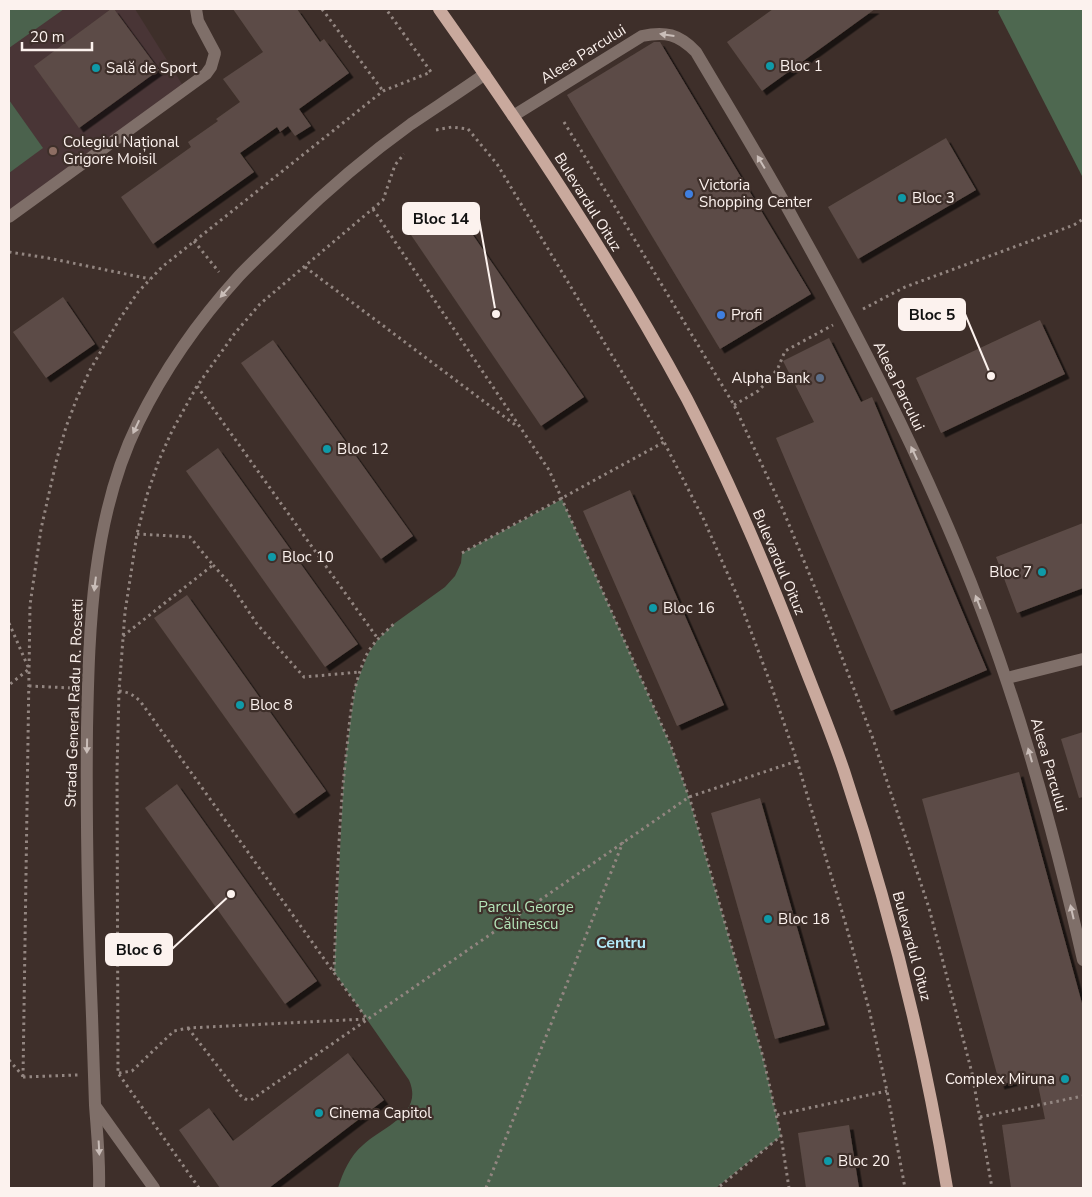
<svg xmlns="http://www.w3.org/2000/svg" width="1092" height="1197" viewBox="0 0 1092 1197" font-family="'Nunito Sans',sans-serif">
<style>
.education{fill:#493536}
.green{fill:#4b624d}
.forest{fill:#4e6850}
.building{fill:#5c4c46;filter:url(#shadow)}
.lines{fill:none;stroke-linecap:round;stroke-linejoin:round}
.path{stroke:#938681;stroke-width:3;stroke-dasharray:2.5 4;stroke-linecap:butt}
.service{stroke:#7f6f69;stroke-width:12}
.minor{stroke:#7f6f69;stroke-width:12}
.primary{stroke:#c9a99d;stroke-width:12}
.oneway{fill:#cabeb9}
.culture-dot{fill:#0f9aa8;stroke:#3e2f2a;stroke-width:2}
.education-dot{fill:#8d6e63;stroke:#3e2f2a;stroke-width:2}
.shop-dot{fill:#3f7fe0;stroke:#3e2f2a;stroke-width:2}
.service-dot{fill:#5c6f8a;stroke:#3e2f2a;stroke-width:2}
.labels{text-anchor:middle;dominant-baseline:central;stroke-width:4.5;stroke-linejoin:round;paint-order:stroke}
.street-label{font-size:15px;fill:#fcf2ee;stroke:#3e2f2a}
.poi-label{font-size:15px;fill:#fcf2ee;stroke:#3e2f2a;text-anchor:start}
.park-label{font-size:15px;fill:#b4e4b8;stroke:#3e2f2a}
.neighbourhood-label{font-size:16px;font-weight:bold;fill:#b2e9f8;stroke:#3e2f2a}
.leader{fill:none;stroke:#fcf2ee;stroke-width:2}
.callout-dot{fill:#fcf2ee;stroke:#3e2f2a;stroke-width:2}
.callout{fill:#fcf2ee;stroke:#fcf2ee;stroke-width:2}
.callout-label{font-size:16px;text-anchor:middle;font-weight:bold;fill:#111}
</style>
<defs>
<filter id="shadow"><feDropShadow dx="4.5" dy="4.5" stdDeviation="0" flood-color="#0009"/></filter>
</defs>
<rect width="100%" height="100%" fill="#3e2f2a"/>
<polygon class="education" points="9,9 135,9 185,89 9,213"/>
<g class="green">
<polygon points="9,9 64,9 9,48"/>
<polygon points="9,100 43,148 9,173"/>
<path d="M562 499 671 746 689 797 763 1057 781 1136 716 1188H338C343 1172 350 1156 363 1145 384 1126 424 1114 409 1080L334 972 344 769 355 687 368 654 378 639 395 623 445 587 455 576 461 563 462 553Z"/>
</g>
<polygon class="forest" points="1000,9 1083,9 1083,178 998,12"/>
<g class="building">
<polygon points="111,9 114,9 159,70 79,128 34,66"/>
<polygon points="233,9 297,9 320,42 324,39 349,73 299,109 311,126 295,136 288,126 280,132 277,127 240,153 254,172 153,244 121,197 191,147 188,142 218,121 216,119 240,102 223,79 263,52"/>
<polygon points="773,9 875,9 762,91 727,42"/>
<polygon points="654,42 660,42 811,294 720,349 567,95"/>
<polygon points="946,138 976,190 858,259 828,207"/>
<polygon points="451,203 584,397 541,426 409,232"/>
<polygon points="63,297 95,344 46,378 13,332"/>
<polygon points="1040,320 1065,374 941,433 916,378"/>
<polygon points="829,338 861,402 872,397 987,670 891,711 776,438 814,422 783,361"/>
<polygon points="273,340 413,536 381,559 241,363"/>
<polygon points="218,448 358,644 325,667 186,471"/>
<polygon points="630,490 724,705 677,726 583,511"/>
<polygon points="1083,523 1083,588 1017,613 996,557"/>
<polygon points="187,595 326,791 294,814 154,618"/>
<polygon points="1083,732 1083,797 1079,798 1061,739"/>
<polygon points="1019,772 1083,1007 1083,1188 1011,1188 1002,1125 1045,1119 1036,1075 1000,1085 922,799"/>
<polygon points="177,784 317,981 285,1004 145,808"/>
<polygon points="760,798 825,1025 775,1039 711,813"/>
<polygon points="348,1053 384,1100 269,1188 220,1188 179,1130 209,1108 233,1141"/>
<polygon points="849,1125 859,1188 806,1188 798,1133"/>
</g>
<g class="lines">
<g class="path">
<polyline points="322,9 383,91"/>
<polyline points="564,122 734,405 783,510 820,600 872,736 929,908 972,1073 992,1188"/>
<polyline points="436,130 452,127 468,129 497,164 664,442 704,520 740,602 771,685 797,761 846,925 869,1009 887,1091 905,1188"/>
<polyline points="373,209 549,470 671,746 691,803 763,1057 781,1136 789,1188"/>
<polyline points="194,241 219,272"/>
<polyline points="9,252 48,258 150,279"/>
<polyline points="305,267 518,427"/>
<polyline points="863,309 905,287 1074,225 1083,219"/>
<polyline points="197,386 378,639"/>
<polyline points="734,405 758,391 769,380 778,368 785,351 833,325"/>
<polyline points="462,553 664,442"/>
<polyline points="213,565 231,585 257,624 304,677 360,672"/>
<polyline points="9,623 29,669 9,685"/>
<polyline points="123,636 213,565 190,537 137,534"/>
<polyline points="29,686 71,688"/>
<path d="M119 691C130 692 137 697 143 705L367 1019"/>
<path d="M334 971C337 896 338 821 347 747 350 715 353 683 367 654 374 641 384 633 395 623"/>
<polyline points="188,1028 240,1095 245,1099 251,1100 689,797 797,761"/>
<polyline points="9,1060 23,1076"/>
<polyline points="119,1073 132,1071 174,1031 188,1028 366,1019"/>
<polyline points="23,1077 30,605 41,529 57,458 66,427 77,398 90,370 119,320 138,292 162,267 383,91 431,72 386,9"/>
<polyline points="23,1077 78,1075"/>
<polyline points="777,1115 887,1091"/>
<polyline points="980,1117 1083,1096"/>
<polyline points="720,1186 781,1136"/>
<polyline points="199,1188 118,1073 117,771 119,691 125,612 137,534 147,495 159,460 172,431 197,386 235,333 260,304 383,200 395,165 404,154"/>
<polyline points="486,1188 623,842"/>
</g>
<g class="service">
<polyline points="9,217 206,74 211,67 215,53 198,21 196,9"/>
<polyline points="1007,678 1083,659"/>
<polyline points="96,1107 154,1188"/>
</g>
<g class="minor">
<path d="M513 116 642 36C665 31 679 34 696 52 729 108 763 163 794 220 853 325 909 434 956 546 1012 679 1051 819 1083 960"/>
<path d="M99 1188C100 1160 97 1133 95 1105 94 1076 93 1046 92 1016 88 920 86 825 87 729 89 626 92 517 138 423 164 370 199 320 239 276 255 259 273 243 289 227 327 190 368 155 411 124 436 107 461 91 485 74"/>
</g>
<path class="primary" d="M439 9C528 135 614 263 687 399 730 482 767 569 800 655 815 694 831 732 844 771 889 907 924 1047 947 1188"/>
</g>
<defs><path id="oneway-solid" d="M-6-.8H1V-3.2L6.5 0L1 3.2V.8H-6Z" transform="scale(1.25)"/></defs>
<g class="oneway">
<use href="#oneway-solid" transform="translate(667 35) rotate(-172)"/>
<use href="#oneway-solid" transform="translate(761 162) rotate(-121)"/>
<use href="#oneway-solid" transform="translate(225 292) rotate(132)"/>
<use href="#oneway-solid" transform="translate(136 427) rotate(115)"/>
<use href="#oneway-solid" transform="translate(914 453) rotate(-115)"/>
<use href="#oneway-solid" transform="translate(95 584) rotate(97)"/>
<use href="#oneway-solid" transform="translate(978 602) rotate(-111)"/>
<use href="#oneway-solid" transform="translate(87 746) rotate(91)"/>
<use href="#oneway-solid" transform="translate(1030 755) rotate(-106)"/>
<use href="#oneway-solid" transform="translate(1072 912) rotate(-103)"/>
<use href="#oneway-solid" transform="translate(99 1148) rotate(87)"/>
</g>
<g class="culture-dot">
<circle cx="770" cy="66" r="5"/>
<circle cx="96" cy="68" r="5"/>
<circle cx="902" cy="198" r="5"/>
<circle cx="327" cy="449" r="5"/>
<circle cx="272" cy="557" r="5"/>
<circle cx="1042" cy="572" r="5"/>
<circle cx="653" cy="608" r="5"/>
<circle cx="240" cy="705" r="5"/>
<circle cx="768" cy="919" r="5"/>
<circle cx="1065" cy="1079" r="5"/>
<circle cx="319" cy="1113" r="5"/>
<circle cx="828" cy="1161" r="5"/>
</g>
<circle class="education-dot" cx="53" cy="151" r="5"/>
<g class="shop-dot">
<circle cx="689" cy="194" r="5"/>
<circle cx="721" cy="315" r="5"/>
</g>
<circle class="service-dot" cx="820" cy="378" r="5"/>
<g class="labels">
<g class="street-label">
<text transform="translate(583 54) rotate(-32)">Aleea Parcului</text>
<text transform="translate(588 202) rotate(58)">Bulevardul Oituz</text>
<text transform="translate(899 386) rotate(64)">Aleea Parcului</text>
<text transform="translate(779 562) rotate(67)">Bulevardul Oituz</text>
<text transform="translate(74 703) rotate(-88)">Strada General Radu R. Rosetti</text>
<text transform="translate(1049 765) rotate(74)">Aleea Parcului</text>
<text transform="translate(912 946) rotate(75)">Bulevardul Oituz</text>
</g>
<g class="poi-label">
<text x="780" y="66">Bloc 1</text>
<text x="106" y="68">Sală de Sport</text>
<text x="63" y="142">Colegiul Național<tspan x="63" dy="17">Grigore Moisil</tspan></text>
<text x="699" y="185">Victoria<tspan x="699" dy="17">Shopping Center</tspan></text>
<text x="912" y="198">Bloc 3</text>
<text x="731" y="315">Profi</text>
<text x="810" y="378" text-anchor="end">Alpha Bank</text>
<text x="337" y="449">Bloc 12</text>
<text x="282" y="557">Bloc 10</text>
<text x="1032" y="572" text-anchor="end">Bloc 7</text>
<text x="663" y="608">Bloc 16</text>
<text x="250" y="705">Bloc 8</text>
<text x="778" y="919">Bloc 18</text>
<text x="1055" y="1079" text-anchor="end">Complex Miruna</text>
<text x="329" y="1113">Cinema Capitol</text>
<text x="838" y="1161">Bloc 20</text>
</g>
<g class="park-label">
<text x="526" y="907">Parcul George<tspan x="526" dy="17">Călinescu</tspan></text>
</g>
<g class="neighbourhood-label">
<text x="621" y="943">Centru</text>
</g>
</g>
<path class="leader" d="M496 314L479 219M991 376L965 314M231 894L172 949"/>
<g class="callout-dot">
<circle cx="496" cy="314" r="5"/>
<circle cx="991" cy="376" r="5"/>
<circle cx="231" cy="894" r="5"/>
</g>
<g class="callout">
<rect x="403" y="203" width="76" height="31" rx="5"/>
<rect x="899" y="299" width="66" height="31" rx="5"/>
<rect x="106" y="934" width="66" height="31" rx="5"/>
</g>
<g class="callout-label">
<text x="441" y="224">Bloc 14</text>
<text x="932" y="320">Bloc 5</text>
<text x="139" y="955">Bloc 6</text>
</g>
<rect width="1092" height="1197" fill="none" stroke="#fcf2ee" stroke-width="20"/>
<path d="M22 42v8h70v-8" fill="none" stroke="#fcf2ee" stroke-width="2.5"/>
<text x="30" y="42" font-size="15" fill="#fcf2ee" stroke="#3e2f2a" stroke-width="4" paint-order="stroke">20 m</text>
</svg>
